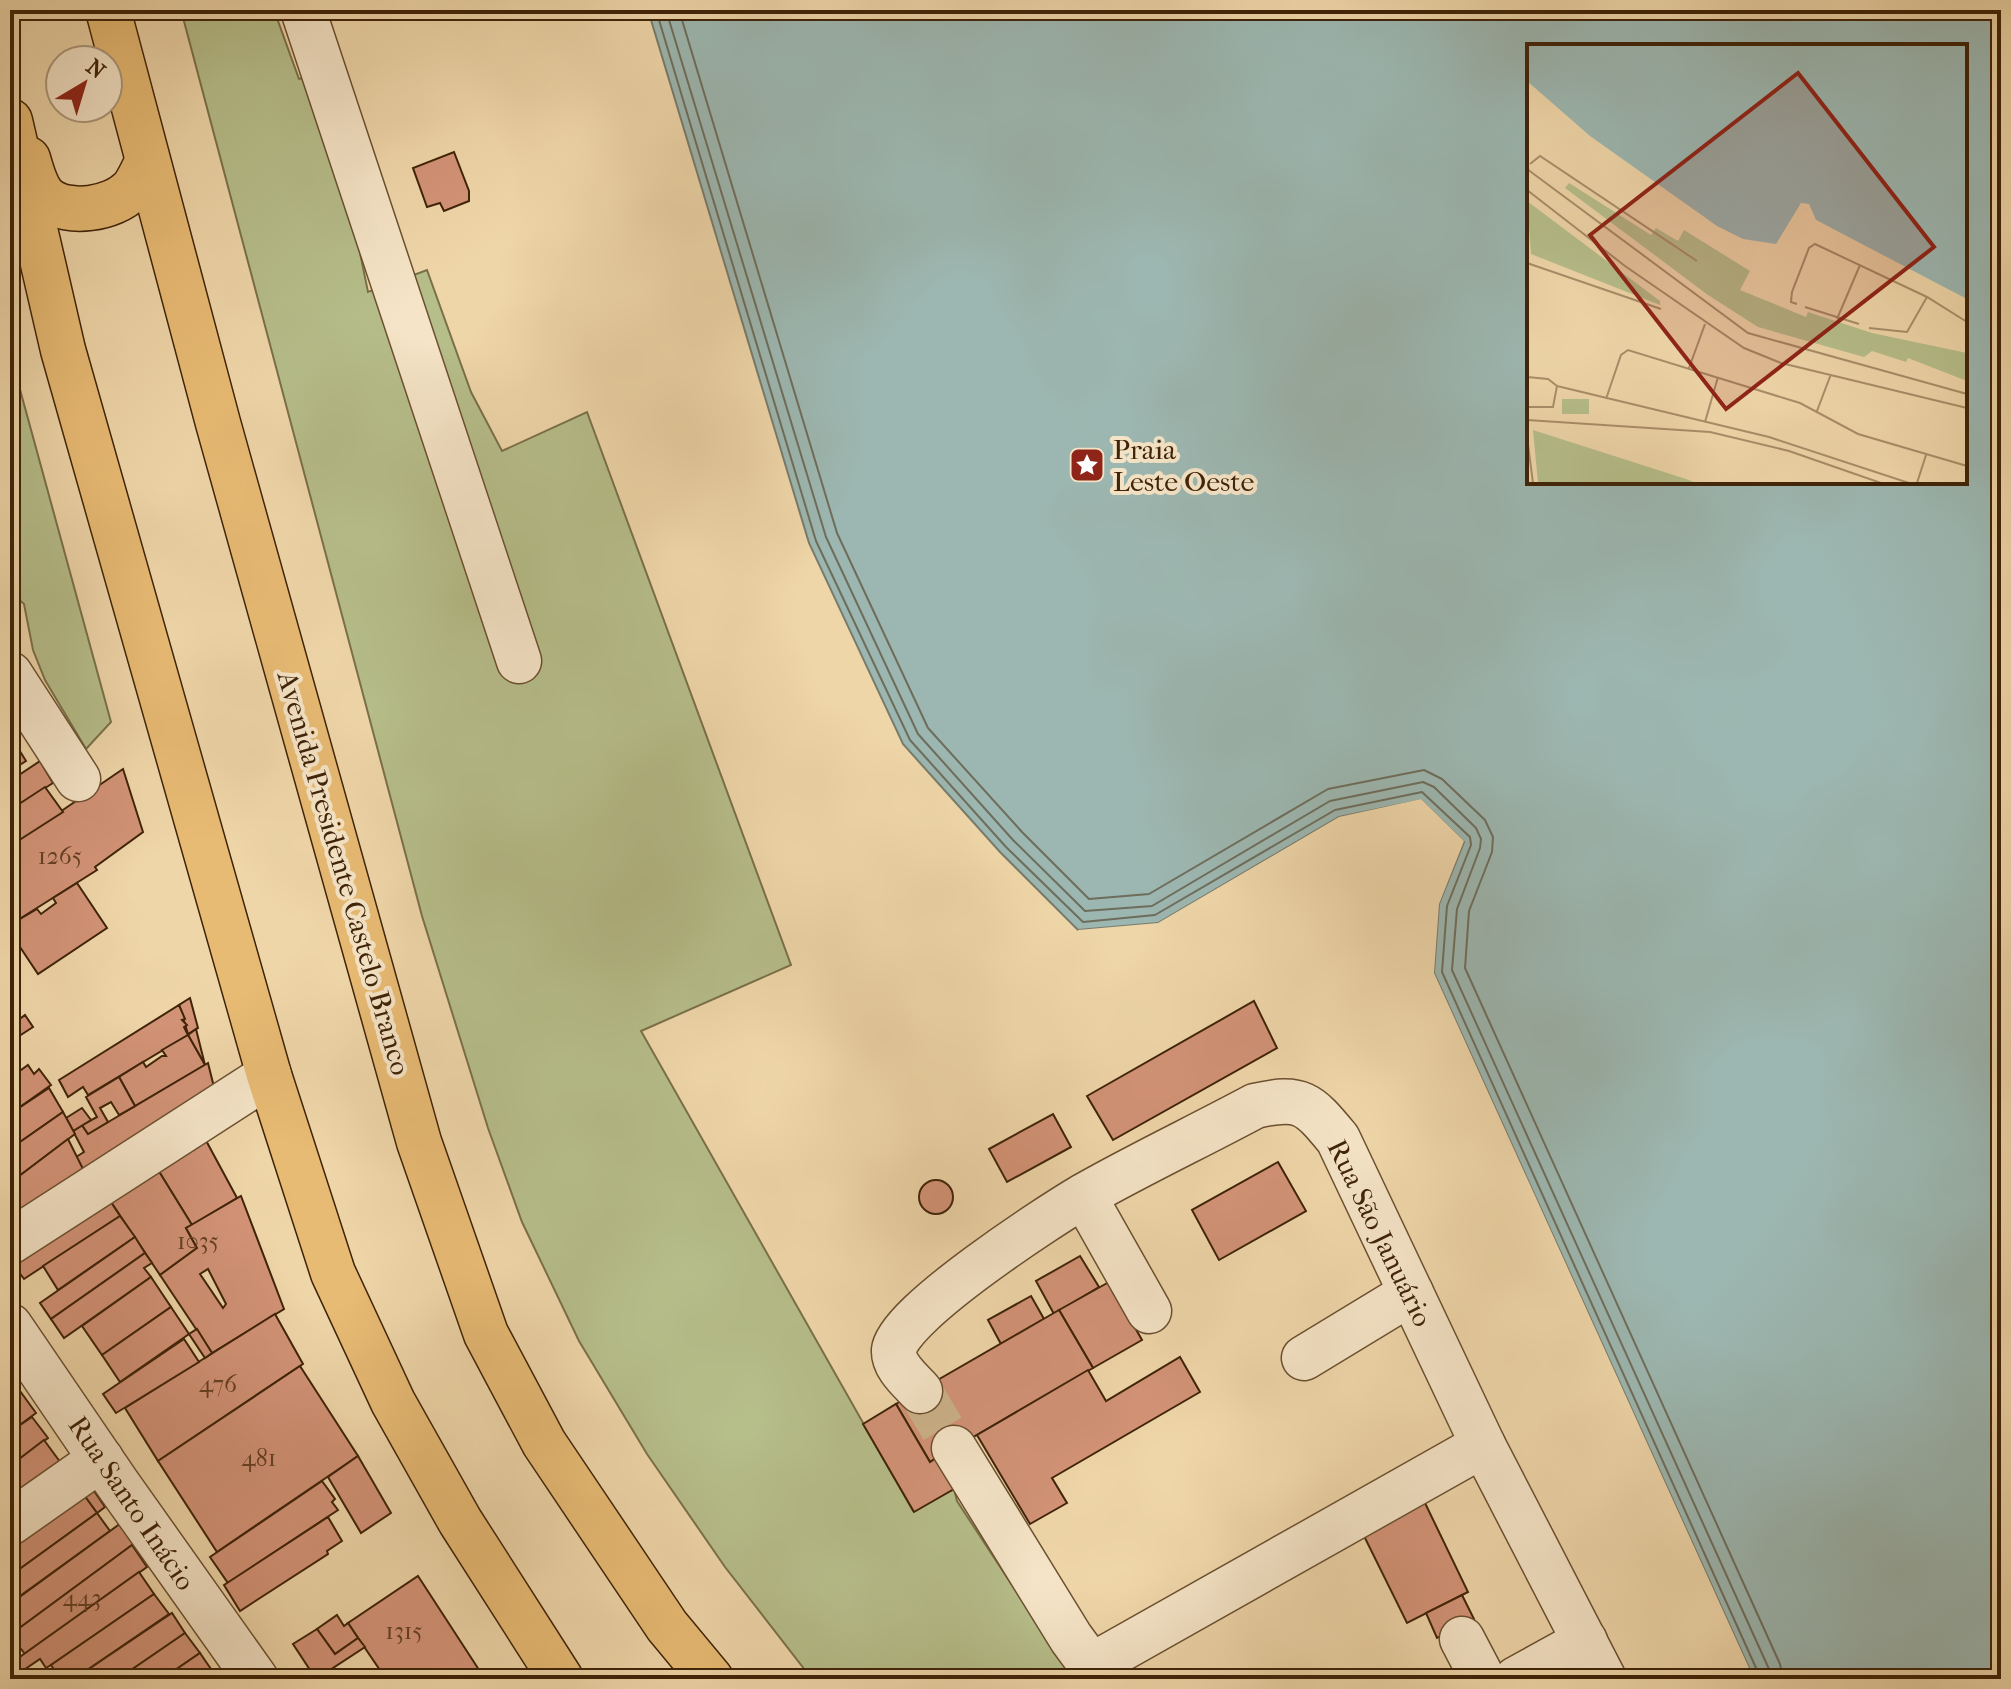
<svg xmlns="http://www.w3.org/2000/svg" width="2011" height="1689" viewBox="0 0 2011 1689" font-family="'IM FELL French Canon',serif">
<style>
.green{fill:#b6be8a;stroke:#7a7049;stroke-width:2}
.water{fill:#9cb7b1;stroke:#777c6d;stroke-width:2;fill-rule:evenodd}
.pier{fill:#efd6a9}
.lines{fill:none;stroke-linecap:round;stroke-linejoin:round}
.shore{stroke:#6e6d5c;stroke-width:2}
.building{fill:#d39377;stroke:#3f2308;stroke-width:2;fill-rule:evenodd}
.minor-tunnel{stroke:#ccb289;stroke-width:44;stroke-dasharray:44 22;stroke-linecap:butt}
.minor-casing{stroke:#6b5030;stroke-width:47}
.major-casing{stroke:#3f2308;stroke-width:47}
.minor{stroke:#f5e4c7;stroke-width:44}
.major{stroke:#e8bb74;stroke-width:44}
.labels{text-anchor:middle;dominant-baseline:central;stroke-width:8;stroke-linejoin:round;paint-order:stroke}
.number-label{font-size:24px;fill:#643f24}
.poi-label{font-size:28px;fill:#3f2308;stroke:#f5e4c7;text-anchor:start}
.street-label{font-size:28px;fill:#3f2308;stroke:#f5e4c7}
.inset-road{fill:none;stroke:#a98e69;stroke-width:2}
.view{fill:#8f2418;fill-opacity:0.15;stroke:#8f2418;stroke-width:4}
.inset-edge{fill:none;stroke:#3f2308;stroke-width:4}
</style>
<rect width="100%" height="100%" fill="#efd6a9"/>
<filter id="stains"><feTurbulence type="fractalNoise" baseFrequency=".0025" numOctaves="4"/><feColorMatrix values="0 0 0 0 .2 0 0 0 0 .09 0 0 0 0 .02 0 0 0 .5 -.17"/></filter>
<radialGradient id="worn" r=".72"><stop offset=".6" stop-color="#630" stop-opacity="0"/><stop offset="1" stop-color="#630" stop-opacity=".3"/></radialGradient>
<g class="green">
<polygon points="181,10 274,10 299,79 323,71 368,292 427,270 471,392 502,451 587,412 791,965 641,1031 913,1511 954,1489 957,1501 1059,1657 1077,1679 812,1679 725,1567 647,1454 579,1341 522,1222 488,1128 422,916"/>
<polygon points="10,353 111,722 86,749 45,680 33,650 24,604 10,592"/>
</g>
<path class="water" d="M648 10H2001V1679H1754L1434 973 1439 904 1464 842 1421 800 1339 817 1158 923 1078 930 1000 852 903 744 809 543ZM1529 46H1965V482H1529Z"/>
<polygon class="pier" points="1421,799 1464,841 1439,904 1434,973 1754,1679 1749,1679 1430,974 1435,904 1459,842 1419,804 1340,820 1159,927 1077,934 1078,930 1158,923 1339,817"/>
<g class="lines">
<g class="shore">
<polyline points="656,10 816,541 910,740 1006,847 1083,922 1155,915 1335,810 1422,792 1470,837 1471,845 1447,906 1442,972 1761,1679"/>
<polyline points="666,10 826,537 918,734 1013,840 1085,911 1152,906 1330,801 1423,782 1434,787 1476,828 1481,839 1480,848 1457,909 1452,970 1769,1669 1771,1679"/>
<polyline points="679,10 837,533 928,728 1022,832 1089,899 1149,894 1328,789 1424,770 1442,779 1485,820 1493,837 1492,852 1469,911 1465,968 1780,1664 1783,1679"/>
</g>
</g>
<g class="building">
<polygon points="454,152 469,191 469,201 444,211 440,203 427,207 413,168"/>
<polygon points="13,740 26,761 10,771 10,742"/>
<polygon points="40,761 53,783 10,810 10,781"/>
<polygon points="123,769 143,832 95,867 97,870 10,925 10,846"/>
<polygon points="45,787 63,812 10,846 10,810"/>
<polygon points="77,883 107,928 38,974 10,932 10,925 37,909 41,914 56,903 53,898"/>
<polygon points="190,998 198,1028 188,1034 179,1005"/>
<polygon points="1254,1001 1277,1048 1113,1140 1087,1096"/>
<polygon points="179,1005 185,1019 182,1020 187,1025 184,1027 188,1035 88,1095 83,1087 68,1097 59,1080"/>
<polygon points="25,1015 33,1027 10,1042 10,1018 13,1024"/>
<polygon points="196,1029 205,1065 188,1035"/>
<polygon points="188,1035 205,1065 135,1106 119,1077 143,1062 146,1067 162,1056 166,1056 162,1050"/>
<polygon points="208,1063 215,1091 86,1175 76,1157 84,1152 73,1131 82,1125 88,1134"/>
<polygon points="28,1065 34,1074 39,1069 51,1085 10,1114 10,1078"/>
<polygon points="119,1077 135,1106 119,1115 111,1102 100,1108 108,1122 88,1134 82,1125 97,1117 86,1097"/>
<polygon points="49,1088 63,1112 10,1149 10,1114"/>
<polygon points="82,1108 91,1120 73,1131 66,1118"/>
<polygon points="63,1112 75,1134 10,1183 10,1149"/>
<polygon points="1053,1114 1071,1147 1007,1182 989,1149"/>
<polygon points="203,1135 237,1198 192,1225 155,1165"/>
<polygon points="68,1139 86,1175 10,1220 10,1183"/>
<polygon points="1278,1162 1306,1211 1219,1260 1192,1210"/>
<polygon points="155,1165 192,1225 186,1228 197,1248 160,1275 107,1196"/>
<circle cx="936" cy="1197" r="17"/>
<polygon points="107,1196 120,1216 24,1279 10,1260"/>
<path d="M241 1196 284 1309 212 1353 160 1275 197 1248 186 1228ZM208 1269 226 1304 223 1308 200 1274Z"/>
<polygon points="120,1216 135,1237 58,1290 43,1266"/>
<polygon points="135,1237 145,1253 51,1319 40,1303"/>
<polygon points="145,1253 152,1263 144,1268 151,1277 64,1338 51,1319"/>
<polygon points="1080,1256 1099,1287 1054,1314 1036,1281"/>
<polygon points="151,1277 171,1307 102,1355 82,1326"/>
<polygon points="1109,1282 1142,1340 1093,1368 1059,1310"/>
<polygon points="1031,1296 1044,1319 1001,1344 988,1320"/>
<polygon points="171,1307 189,1334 120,1382 102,1355"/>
<polygon points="1059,1310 1093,1368 930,1462 896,1404"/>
<polygon points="275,1314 303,1364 158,1461 125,1408"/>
<polygon points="197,1329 212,1353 205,1358 189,1334"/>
<polygon points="184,1339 199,1362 116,1413 103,1394"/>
<polygon points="1180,1357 1200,1392 1052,1478 1067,1503 1030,1524 977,1435 1088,1370 1106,1401"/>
<polygon points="300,1366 358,1456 217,1552 158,1461"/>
<polygon points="20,1391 36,1413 10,1432 10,1399"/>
<polygon points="896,1404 930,1462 936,1458 954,1489 914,1512 863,1424"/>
<polygon points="32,1417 48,1438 10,1466 10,1432"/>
<polygon points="44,1440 66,1470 10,1509 10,1466"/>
<polygon points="358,1456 391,1513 361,1533 328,1477"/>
<polygon points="322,1481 335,1499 332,1502 338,1510 228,1583 210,1557"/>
<polygon points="90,1485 105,1507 97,1513 81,1491"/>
<polygon points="81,1491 97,1513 10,1576 10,1541"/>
<polygon points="1425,1503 1468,1592 1407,1623 1363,1534"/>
<polygon points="97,1513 110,1531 20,1596 14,1588 10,1590 10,1576"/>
<polygon points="328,1517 342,1541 327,1551 328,1554 240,1611 224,1585"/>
<polygon points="121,1523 135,1543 17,1630 10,1622 10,1604"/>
<polygon points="132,1545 147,1567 25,1654 10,1635"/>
<polygon points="139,1572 154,1594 51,1665 46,1668 40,1659 12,1678 10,1664"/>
<polygon points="418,1576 483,1676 479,1679 386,1679 348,1623"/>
<polygon points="154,1594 169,1614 74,1679 60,1679 51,1665"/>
<polygon points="1462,1595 1474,1619 1437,1638 1426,1613"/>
<polygon points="172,1613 185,1633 118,1679 74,1679"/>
<polygon points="337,1615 344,1626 348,1623 358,1638 335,1654 317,1629"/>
<polygon points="317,1629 335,1654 358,1638 365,1647 316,1679 293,1644"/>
<polygon points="185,1633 200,1653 190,1660 162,1679 118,1679"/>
<polygon points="200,1653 213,1672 203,1679 162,1679"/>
</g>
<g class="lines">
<polyline class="minor-tunnel" points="920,1391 954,1448"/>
<defs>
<g id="minor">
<polyline points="303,10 519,661"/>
<polyline points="10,674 78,779"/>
<polyline points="1084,1196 1149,1311"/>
<polyline points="10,1242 269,1075"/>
<polyline points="10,1326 117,1483 256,1679"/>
<polyline points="1304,1358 1411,1293"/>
<path d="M920 1391C910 1380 893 1366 894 1350 897 1315 1052 1214 1087 1194 1142 1163 1199 1136 1255 1106 1302 1095 1309 1104 1338 1139L1483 1445 1604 1679"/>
<polyline points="954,1448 1071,1638 1101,1679"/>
<polyline points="10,1523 101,1459"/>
<polyline points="1462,1639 1483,1679"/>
<polyline points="1091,1666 1483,1445"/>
<polyline points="1516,1679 1585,1641"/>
</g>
<g id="major">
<polyline points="108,10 218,423 419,1142 486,1334 544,1443 667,1626 711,1679"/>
<polyline points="10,121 63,350 269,1075 333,1273 393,1402 460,1521 561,1679"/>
<path d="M28 159C32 172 36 190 47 199 68 216 113 209 131 190 138 183 142 171 147 163"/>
</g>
</defs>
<use href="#minor" class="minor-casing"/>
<use href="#major" class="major-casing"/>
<use href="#minor" class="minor"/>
<use href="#major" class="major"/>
</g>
<defs>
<symbol id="sight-square" viewBox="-11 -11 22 22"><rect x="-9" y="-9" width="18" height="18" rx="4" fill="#8f2418" stroke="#f5e4c7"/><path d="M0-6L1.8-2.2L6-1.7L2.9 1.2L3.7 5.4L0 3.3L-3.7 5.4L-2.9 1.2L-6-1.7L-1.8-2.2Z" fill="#fff"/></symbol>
</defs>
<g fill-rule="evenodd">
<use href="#sight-square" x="1067" y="445" width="40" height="40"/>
</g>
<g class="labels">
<g class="number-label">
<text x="60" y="856">1265</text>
<text x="198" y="1241">1035</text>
<text x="218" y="1384">476</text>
<text x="259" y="1458">481</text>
<text x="82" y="1598">443</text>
<text x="404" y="1631">1315</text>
</g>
<g class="poi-label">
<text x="1113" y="449">Praia<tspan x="1113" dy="32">Leste Oeste</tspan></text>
</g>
<g class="street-label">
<text transform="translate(344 873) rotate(74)">Avenida Presidente Castelo Branco</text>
<text transform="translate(1380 1233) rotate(64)">Rua São Januário</text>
<text transform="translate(132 1503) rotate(56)">Rua Santo Inácio</text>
</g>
</g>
<g transform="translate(1527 44)">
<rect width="440" height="440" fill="#efd6a9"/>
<path d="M42 139 124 191 129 184 151 197 157 186 223 227 213 246 279 273 281 268 345 289 440 309V337L381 314 379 318 345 307 337 313 231 283 181 251 38 144ZM0 157 133 257V261L4 210ZM35 355H62V370H35ZM6 386 159 435 169 439H11Z" fill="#b6be8a"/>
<path d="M0 1H440V255L289 176 274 159 249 200 216 195 190 182 63 92 0 37Z" fill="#9cb7b1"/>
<path d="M274 159 282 160 289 176 440 259 287 179 279 164 251 204Z" fill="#efd6a9"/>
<path class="inset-road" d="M3 120 13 112 170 217M0 125 221 289 440 350M0 146 98 222 217 304 254 319 440 364M0 219 134 265M270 260 264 258 265 248 282 204 288 200 400 253 440 278M278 263 332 280M310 275 333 221M342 284 380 288 400 253M162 324 178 280M0 333 21 335 30 342 26 363H0M30 342 242 393 382 439M79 355 94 311 101 306 273 359 331 390 440 422M290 367 304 330M0 376 183 388 262 407 354 439M178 378 191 333M0 393 6 439M390 439 399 411"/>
<path class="view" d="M271 29 407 203 199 365 63 191Z"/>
<rect width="440" height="440" class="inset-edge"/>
</g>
<rect width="2011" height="1689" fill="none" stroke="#efd6a9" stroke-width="40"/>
<rect x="12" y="12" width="1987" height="1665" fill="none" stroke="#3f2308" stroke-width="4"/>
<rect x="20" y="20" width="1971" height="1649" fill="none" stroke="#3f2308" stroke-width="2"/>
<g transform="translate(84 84) rotate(38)"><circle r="38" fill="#f5e4c7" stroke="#ac977b" stroke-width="2"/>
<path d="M0-6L14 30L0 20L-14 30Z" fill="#8f2418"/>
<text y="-12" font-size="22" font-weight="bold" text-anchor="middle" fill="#3f2308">N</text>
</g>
<rect width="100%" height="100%" filter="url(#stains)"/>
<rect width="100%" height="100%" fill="url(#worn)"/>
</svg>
